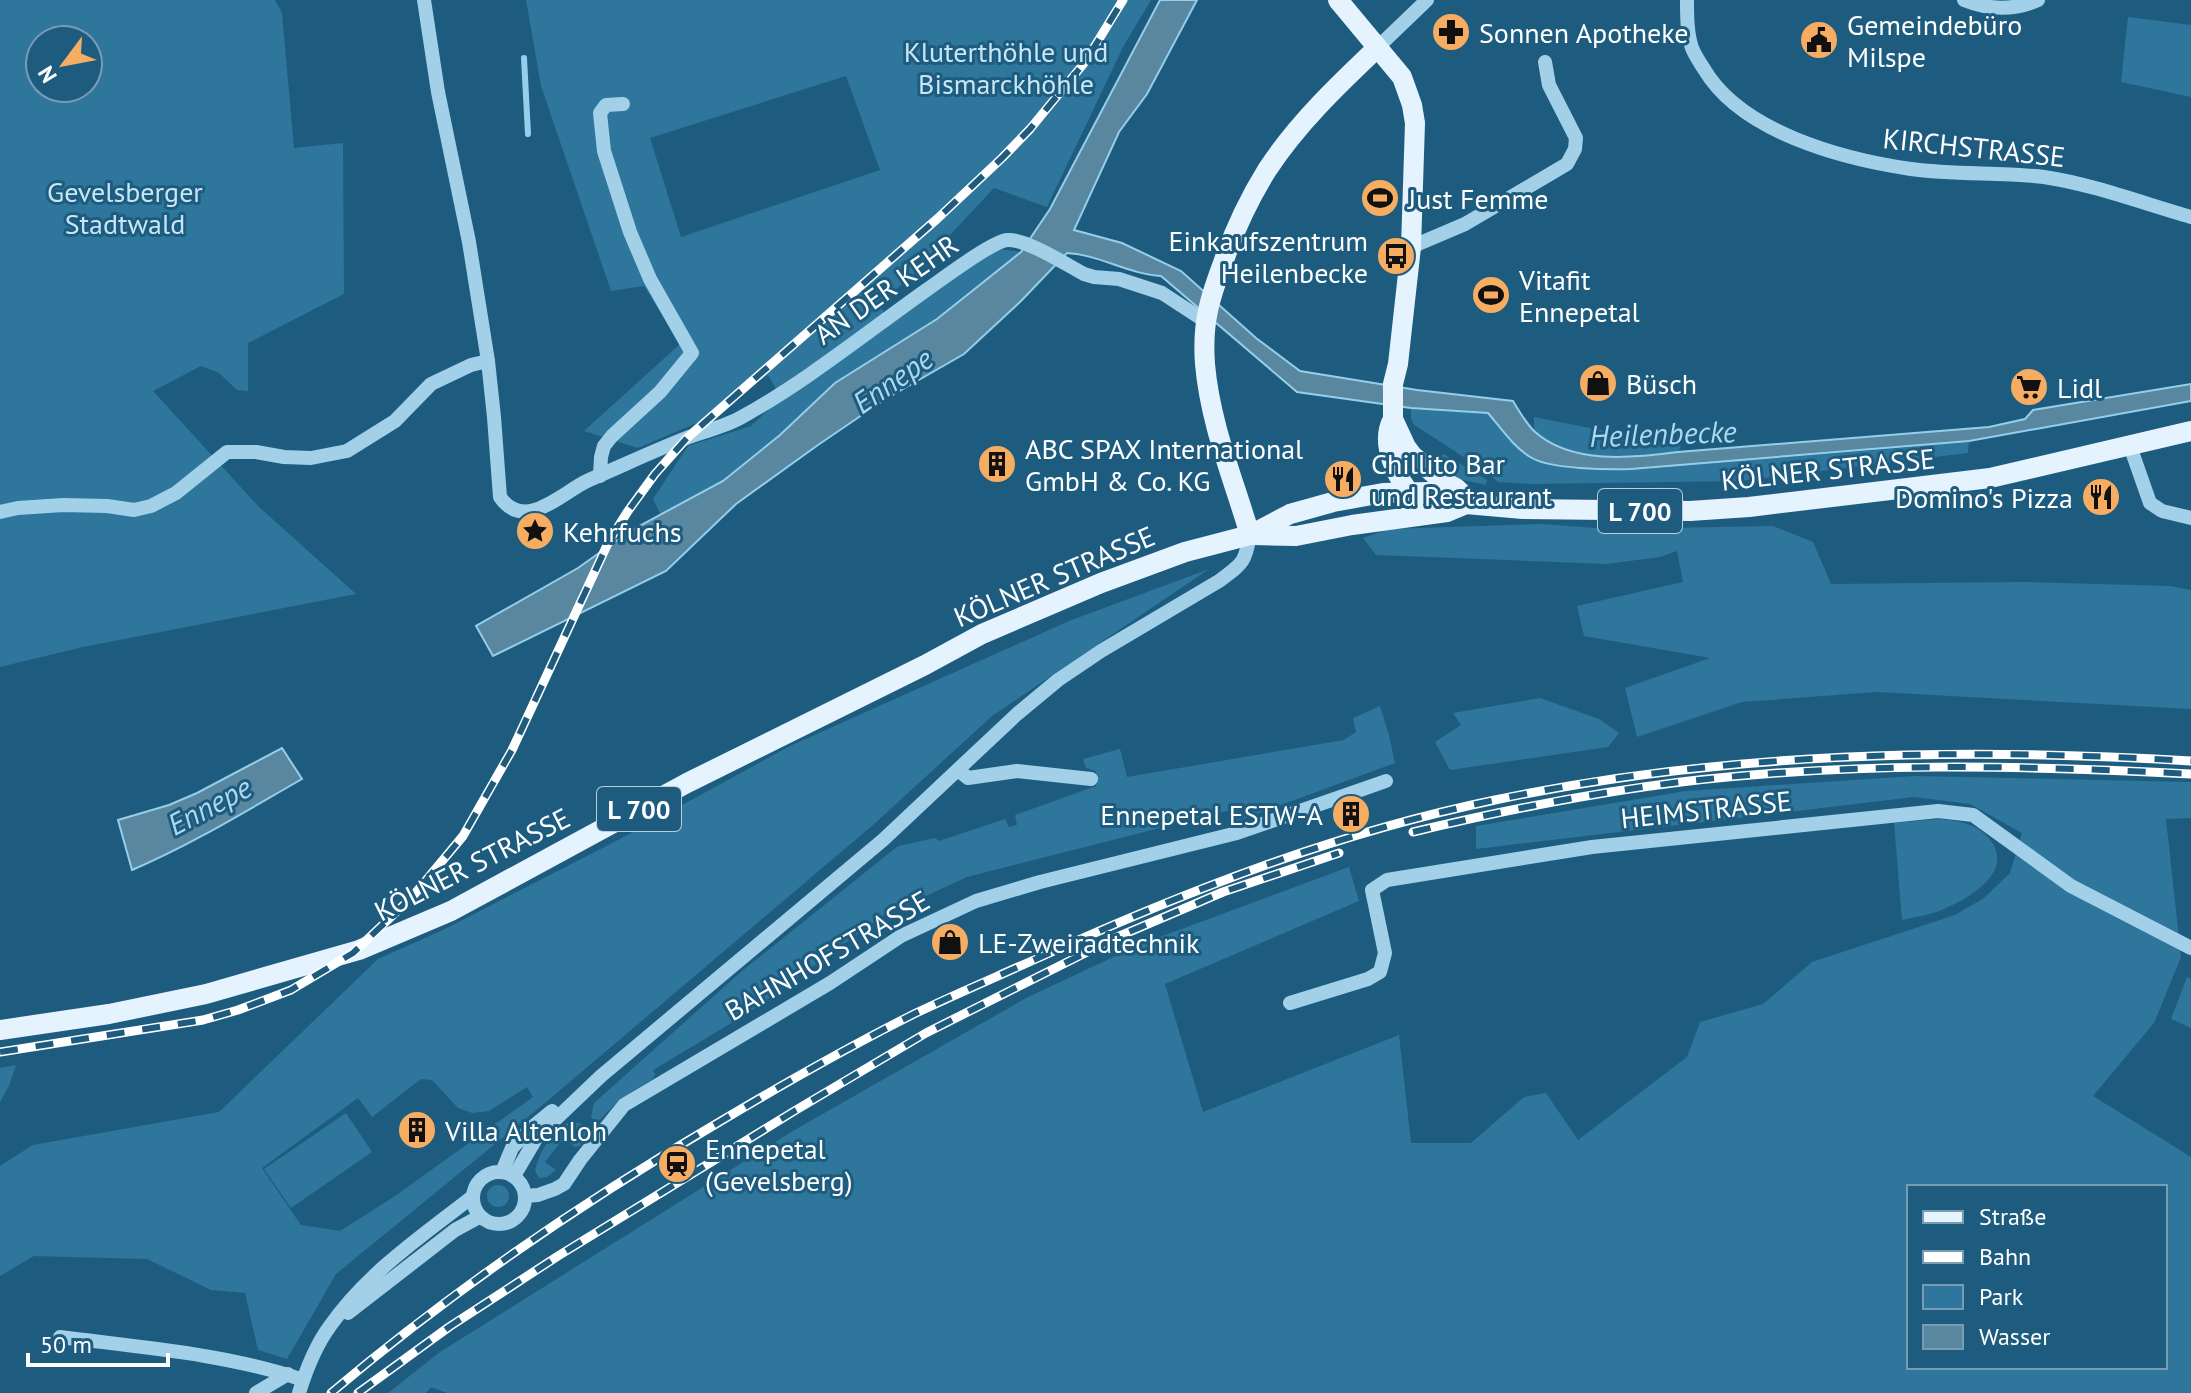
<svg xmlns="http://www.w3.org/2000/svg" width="2191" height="1393" viewBox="0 0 2191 1393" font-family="'PT Sans',sans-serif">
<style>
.green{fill:#2e769b;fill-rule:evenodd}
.water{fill:#5987a0;stroke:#95ceea;stroke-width:2}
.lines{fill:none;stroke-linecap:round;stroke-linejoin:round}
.stream{stroke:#95ceea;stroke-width:6}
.minor{stroke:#a2d0e8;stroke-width:14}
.major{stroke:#e4f3fe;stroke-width:20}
.rail-casing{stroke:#fff;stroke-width:9}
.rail{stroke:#1e5c7f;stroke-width:6;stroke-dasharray:18;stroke-linecap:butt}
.labels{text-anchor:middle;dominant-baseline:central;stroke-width:6;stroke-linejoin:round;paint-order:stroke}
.shield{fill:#1e5c7f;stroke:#bcced9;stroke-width:2}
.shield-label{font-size:26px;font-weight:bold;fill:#fff}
.poi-label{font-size:28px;fill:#fff;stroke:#1e5c7f;text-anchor:start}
.park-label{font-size:28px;fill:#c6e6f6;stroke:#1e5c7f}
.street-label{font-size:28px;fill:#fff;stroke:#1e5c7f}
.water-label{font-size:30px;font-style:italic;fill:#add9f0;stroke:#1e5c7f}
</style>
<rect width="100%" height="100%" fill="#1e5c7f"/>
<g class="green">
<path d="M0 0H275L282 13 294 148 343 143 344 294 248 343V391L237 390 219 373 201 366 153 391 258 506 356 594 83 647 0 667ZM40 40H88V88H40Z"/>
<path d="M526 0H1151L1123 47 1047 207 994 188 910 278 880 302 887 322 998 249 1021 252 937 319 835 383 780 435 723 481 661 515 653 499 688 446 751 426 781 398 768 375 699 422 638 448 584 431 680 344 644 286 611 291 541 86ZM846 76 880 170 681 237 650 138Z"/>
<polygon points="2128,17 2191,25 2191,97 2121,82"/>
<polygon points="1411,408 1488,413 1510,439 1545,463 1611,470 1891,449 1969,441 1968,453 1740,481 1530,484 1498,482 1485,471 1413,424 1411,418"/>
<path d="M1534 417 1681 446 1678 452C1637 457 1595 462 1556 446 1548 443 1541 436 1534 431Z"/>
<polygon points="1444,454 1487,480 1486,485 1458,479 1433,461"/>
<polygon points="1541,524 1609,529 1773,526 1813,542 1831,584 2025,582 2171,586 2191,590 2191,709 1877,692 1742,702 1637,737 1625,688 1710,658 1584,636 1577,606 1683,582 1677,551 1660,557 1606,564 1376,555 1363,538 1389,529"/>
<path d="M1209 569 992 716 873 825 539 1108 336 1274 287 1359 258 1350 245 1293 211 1290 147 1259 34 1256 0 1276V1166L33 1145 219 1112 378 959 443 930 620 839 790 746 1069 621ZM421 1079 432 1080 458 1108 472 1113 489 1111 527 1087 533 1097 395 1196 340 1231 301 1225 262 1168 358 1098 372 1117Z"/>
<polygon points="1540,698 1599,719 1619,733 1608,747 1450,770 1435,742 1461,725 1453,713"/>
<polygon points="1380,706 1389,735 1395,763 1235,822 1231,810 967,877 883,916 748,1013 653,1070 655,1074 653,1079 619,1100 596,1124 591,1117 594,1103 742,971 898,846 935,838 939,841 1005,819 1009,827 1017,825 1015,815 1096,786 1096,771 1086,768 1083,759 1120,749 1127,777 1344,740 1356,732 1353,718"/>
<path d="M1915 776 2191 782V818L2166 819 2181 957 2154 1023 2093 1096 2191 1157V1393H447L431 1387 426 1393H388L440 1352 791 1132 1028 997 1141 944 1349 867 1359 901 1165 984 1203 1112 1399 1035 1411 1143H1471L1524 1097 1546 1093 1578 1140 1687 1057 1700 1022 1763 1004 1812 962 1955 915 1984 898 2010 873 2022 833 1970 804 1914 797 1476 849V826L1686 791ZM1909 1187H2165V1367H1909Z"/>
<path d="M1939 819C1960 821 1981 824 1993 844 2011 874 1968 899 1944 909 1931 915 1915 917 1902 920L1894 823Z"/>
<polygon points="2187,977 2191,979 2191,1028 2171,1019"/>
<polygon points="16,1065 9,1086 0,1102 0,1068"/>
<polygon points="346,1113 372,1152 291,1208 264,1169"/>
<path d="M570 1121 582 1124 588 1134 580 1146 575 1147 564 1138 545 1162 556 1170 547 1177 539 1178 535 1171C540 1148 552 1133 570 1121Z"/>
<circle cx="498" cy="1196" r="11"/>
</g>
<g class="water">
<path d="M1160 0H1197L1147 94 1119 132 1074 230 1122 243 1181 271 1256 338 1300 371 1417 390 1513 401C1519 411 1526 423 1534 431 1571 465 1633 458 1678 452L1989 427 2025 419 2033 410 2191 384V401L1969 441 1631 469C1608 470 1551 469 1532 458 1514 448 1501 428 1488 413L1411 408 1297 392 1161 276C1128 274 1100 255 1067 253L1021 301 964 354 884 400 818 445 736 504 666 571 493 656 476 626 578 568 630 531 723 481 780 435 835 383 937 319 1021 252 1050 209Z"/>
<path d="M282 748 302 779C246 811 191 845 132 870L118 820 169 805 197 793Z"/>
</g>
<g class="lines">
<polyline class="stream" points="524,58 528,134"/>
<g class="minor">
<path d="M424 0 438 92 469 242 488 361 494 417 500 497C525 533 562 492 589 480 622 466 655 450 689 437 706 431 725 426 740 418 804 383 866 333 925 291 941 280 991 242 1007 240 1025 238 1067 265 1084 274L1094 277 1119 279 1162 293 1205 321"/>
<path d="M1687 0C1687 16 1687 33 1692 48 1695 55 1700 63 1704 69 1741 132 1842 159 1911 169 1955 175 2000 172 2044 177 2092 184 2145 204 2191 217"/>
<path d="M1964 0C1989 10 2013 11 2038 0"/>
<polyline points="1377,48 1427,0"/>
<polyline points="1411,247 1465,224 1567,164 1575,149 1576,138 1549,85 1545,62"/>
<polyline points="2130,446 2150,503 2162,511 2191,518"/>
<polyline points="600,476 601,457 604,446 612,436 660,392 692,353 650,279 630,232 604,151 600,113 606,105 623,104"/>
<polyline points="0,512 18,508 63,505 107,506 134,510 151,506 176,493 227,452 256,452 284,457 311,458 347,451 395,421 431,384 471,365 488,361"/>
<polyline points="958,770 968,778 1017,771 1091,779"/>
<polyline points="1290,1003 1368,979 1380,972 1385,953 1372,890 1387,880 1592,847 1938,811 1973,815 2071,886 2191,948"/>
<circle cx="499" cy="1198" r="26"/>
<polyline points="502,1172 512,1148 530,1129 552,1111"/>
<path d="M514 1176 537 1137 601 1076 883 840 1017 714 1058 680 1101 651 1219 581C1243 563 1245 563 1250 535"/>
<polyline points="525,1196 538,1195 555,1189 564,1184 580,1160 624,1105 830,983 901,936 976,901 1040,882 1237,833 1386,781"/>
<polyline points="348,1313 455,1230 479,1217"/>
<path d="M60 1337C138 1347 229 1354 303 1380"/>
<polyline points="256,1393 288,1374"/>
<path d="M299 1393C306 1370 316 1345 330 1326 367 1273 422 1236 472 1197"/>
</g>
<g class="major">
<polyline points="1338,0 1402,77 1412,105 1415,123 1411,247 1398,364 1393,384 1393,419 1406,447 1412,455 1441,480 1456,488 1469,500"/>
<path d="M1393 419C1379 443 1397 480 1415 499"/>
<path d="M1250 535C1233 478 1210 423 1205 364 1202 324 1209 300 1223 263 1234 231 1249 199 1267 170 1297 124 1338 85 1377 48"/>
<polyline points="1254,535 1296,536 1352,525 1447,512 1466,504"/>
<polyline points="0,1030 109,1014 206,994 359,950 451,911 687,783 925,665 982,634 1101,583 1185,552 1250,535 1290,514 1333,502 1383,493 1428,492 1466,504 1523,509 1690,511 1749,507 1990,478 2191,431"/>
</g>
<defs>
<g id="rail">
<path d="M1413 832C1501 811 1590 793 1681 782 1849 762 2022 765 2191 774"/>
<polyline points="0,1052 203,1020 238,1010 291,990 353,953 413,896 463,836 512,750 609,541 628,511 655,474 687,438 937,219 1002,158 1030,129 1085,62 1123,0"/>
<path d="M331 1393C453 1290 584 1201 721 1121 785 1083 850 1046 916 1013 956 994 996 977 1036 959 1184 892 1335 833 1495 800 1723 752 1959 747 2191 761"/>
<polyline points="358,1393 449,1327 558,1256 796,1110 926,1033 1115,938 1223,892 1339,853"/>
</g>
</defs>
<use href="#rail" class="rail-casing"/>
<use href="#rail" class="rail"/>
</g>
<defs>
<symbol id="pharmacy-disc" viewBox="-11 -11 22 22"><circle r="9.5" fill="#f7ad61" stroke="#1e5c7f"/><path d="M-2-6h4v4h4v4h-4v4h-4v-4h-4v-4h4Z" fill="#111"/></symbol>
<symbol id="civic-disc" viewBox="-11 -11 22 22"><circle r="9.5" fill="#f7ad61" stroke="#1e5c7f"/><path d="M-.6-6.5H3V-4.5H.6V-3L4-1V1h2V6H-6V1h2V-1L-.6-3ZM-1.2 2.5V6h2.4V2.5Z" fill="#111"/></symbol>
<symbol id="stadium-disc" viewBox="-11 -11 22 22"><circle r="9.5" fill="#f7ad61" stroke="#1e5c7f"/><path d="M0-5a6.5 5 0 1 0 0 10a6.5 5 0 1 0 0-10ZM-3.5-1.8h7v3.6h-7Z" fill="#111"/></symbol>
<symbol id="bus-disc" viewBox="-11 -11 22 22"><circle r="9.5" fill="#f7ad61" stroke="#1e5c7f"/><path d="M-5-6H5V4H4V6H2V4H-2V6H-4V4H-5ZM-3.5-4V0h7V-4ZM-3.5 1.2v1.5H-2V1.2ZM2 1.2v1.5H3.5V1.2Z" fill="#111"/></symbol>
<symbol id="shop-disc" viewBox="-11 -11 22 22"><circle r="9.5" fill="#f7ad61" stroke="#1e5c7f"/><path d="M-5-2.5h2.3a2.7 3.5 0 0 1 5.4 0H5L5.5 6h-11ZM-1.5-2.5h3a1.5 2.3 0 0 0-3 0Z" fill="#111"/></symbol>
<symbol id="supermarket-disc" viewBox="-11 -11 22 22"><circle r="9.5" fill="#f7ad61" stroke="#1e5c7f"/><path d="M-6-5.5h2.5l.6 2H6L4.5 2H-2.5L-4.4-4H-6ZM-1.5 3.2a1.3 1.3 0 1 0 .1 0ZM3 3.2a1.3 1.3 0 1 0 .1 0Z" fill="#111"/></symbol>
<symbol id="building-disc" viewBox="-11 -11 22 22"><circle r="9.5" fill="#f7ad61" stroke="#1e5c7f"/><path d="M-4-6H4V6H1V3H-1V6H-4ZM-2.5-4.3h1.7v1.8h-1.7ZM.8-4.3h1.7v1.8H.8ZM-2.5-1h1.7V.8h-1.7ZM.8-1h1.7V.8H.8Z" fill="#111"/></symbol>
<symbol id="restaurant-disc" viewBox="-11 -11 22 22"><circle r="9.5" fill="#f7ad61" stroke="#1e5c7f"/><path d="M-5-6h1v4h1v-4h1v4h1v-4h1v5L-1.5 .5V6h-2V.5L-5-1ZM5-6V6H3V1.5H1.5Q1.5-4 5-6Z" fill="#111"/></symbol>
<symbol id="sight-disc" viewBox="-11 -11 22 22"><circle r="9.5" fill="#f7ad61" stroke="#1e5c7f"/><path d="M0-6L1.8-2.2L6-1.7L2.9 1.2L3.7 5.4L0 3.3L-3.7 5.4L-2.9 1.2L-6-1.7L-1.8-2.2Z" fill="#111"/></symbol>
<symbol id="station-disc" viewBox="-11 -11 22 22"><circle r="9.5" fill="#f7ad61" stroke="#1e5c7f"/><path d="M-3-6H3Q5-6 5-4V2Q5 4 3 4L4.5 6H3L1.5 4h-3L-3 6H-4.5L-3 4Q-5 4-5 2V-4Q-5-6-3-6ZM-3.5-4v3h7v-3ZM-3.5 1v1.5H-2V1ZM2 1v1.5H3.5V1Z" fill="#111"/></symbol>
</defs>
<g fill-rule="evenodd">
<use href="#pharmacy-disc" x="1429" y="10" width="44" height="44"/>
<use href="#civic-disc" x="1797" y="18" width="44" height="44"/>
<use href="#stadium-disc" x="1358" y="176" width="44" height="44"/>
<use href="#bus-disc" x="1374" y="234" width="44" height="44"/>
<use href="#stadium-disc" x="1469" y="273" width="44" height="44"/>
<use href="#shop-disc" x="1576" y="361" width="44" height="44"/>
<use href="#supermarket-disc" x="2007" y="365" width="44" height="44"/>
<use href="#building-disc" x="975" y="442" width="44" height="44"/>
<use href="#restaurant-disc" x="1321" y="457" width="44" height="44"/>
<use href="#restaurant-disc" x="2079" y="475" width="44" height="44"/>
<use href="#sight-disc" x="513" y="509" width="44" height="44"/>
<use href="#building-disc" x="1329" y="792" width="44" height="44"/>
<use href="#shop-disc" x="928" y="920" width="44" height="44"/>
<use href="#building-disc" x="395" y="1108" width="44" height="44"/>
<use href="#station-disc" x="655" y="1142" width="44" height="44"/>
</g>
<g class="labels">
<g class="shield">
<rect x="1598" y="489" width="84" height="44" rx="6"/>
<rect x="597" y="787" width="84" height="44" rx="6"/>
</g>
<g class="shield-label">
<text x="1640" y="511">L 700</text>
<text x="639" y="809">L 700</text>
</g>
<g class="poi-label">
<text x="1847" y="24">Gemeindebüro<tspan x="1847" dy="32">Milspe</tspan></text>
<text x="1479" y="32">Sonnen Apotheke</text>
<text x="1408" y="198">Just Femme</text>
<text x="1368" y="240" text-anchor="end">Einkaufszentrum<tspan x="1368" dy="32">Heilenbecke</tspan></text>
<text x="1519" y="279">Vitafit<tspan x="1519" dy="32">Ennepetal</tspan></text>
<text x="1626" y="383">Büsch</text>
<text x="2057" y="387">Lidl</text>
<text x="1025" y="448">ABC SPAX International<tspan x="1025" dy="32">GmbH &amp; Co. KG</tspan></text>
<text x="1371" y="463">Chillito Bar<tspan x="1371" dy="32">und Restaurant</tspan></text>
<text x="2073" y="497" text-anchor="end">Domino's Pizza</text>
<text x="563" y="531">Kehrfuchs</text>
<text x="1323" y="814" text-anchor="end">Ennepetal ESTW-A</text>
<text x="978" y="942">LE-Zweiradtechnik</text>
<text x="445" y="1130">Villa Altenloh</text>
<text x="705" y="1148">Ennepetal<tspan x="705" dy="32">(Gevelsberg)</tspan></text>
</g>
<g class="park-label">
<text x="1006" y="51">Kluterthöhle und<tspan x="1006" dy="32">Bismarckhöhle</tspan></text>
<text x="125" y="191">Gevelsberger<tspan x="125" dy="32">Stadtwald</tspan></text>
</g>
<g class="street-label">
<text transform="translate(1974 147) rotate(6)">KIRCHSTRASSE</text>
<text transform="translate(886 289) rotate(-35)">AN DER KEHR</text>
<text transform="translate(1828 469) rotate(-6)">KÖLNER STRASSE</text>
<text transform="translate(1054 576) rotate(-23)">KÖLNER STRASSE</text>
<text transform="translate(1706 809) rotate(-6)">HEIMSTRASSE</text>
<text transform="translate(472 864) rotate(-27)">KÖLNER STRASSE</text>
<text transform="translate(827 955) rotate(-30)">BAHNHOFSTRASSE</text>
</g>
<g class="water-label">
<text transform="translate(892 380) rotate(-35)">Ennepe</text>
<text transform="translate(1663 433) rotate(-2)">Heilenbecke</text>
<text transform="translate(209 805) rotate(-28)">Ennepe</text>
</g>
</g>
<rect x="1907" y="1185" width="260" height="184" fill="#1e5c7f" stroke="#789db2" stroke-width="2"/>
<rect x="1923" y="1211" width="40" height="12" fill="#e4f3fe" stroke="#789db2" stroke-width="2"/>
<text x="1979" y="1225" font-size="24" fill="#ffffff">Straße</text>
<rect x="1923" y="1251" width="40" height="12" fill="#ffffff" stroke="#789db2" stroke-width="2"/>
<text x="1979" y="1265" font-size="24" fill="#ffffff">Bahn</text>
<rect x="1923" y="1285" width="40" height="24" fill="#2e769b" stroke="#789db2" stroke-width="2"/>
<text x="1979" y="1305" font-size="24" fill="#ffffff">Park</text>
<rect x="1923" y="1325" width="40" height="24" fill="#5987a0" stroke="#789db2" stroke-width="2"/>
<text x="1979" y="1345" font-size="24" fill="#ffffff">Wasser</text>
<g transform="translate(64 64) rotate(238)"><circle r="38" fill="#1e5c7f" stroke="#789db2" stroke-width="2"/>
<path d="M0-6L14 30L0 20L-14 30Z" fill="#f7ad61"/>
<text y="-12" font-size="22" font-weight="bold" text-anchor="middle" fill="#ffffff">N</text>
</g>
<path d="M28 1353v12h140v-12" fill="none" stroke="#ffffff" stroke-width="4"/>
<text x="40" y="1353" font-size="24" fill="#ffffff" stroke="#1e5c7f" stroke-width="6" paint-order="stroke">50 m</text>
</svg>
